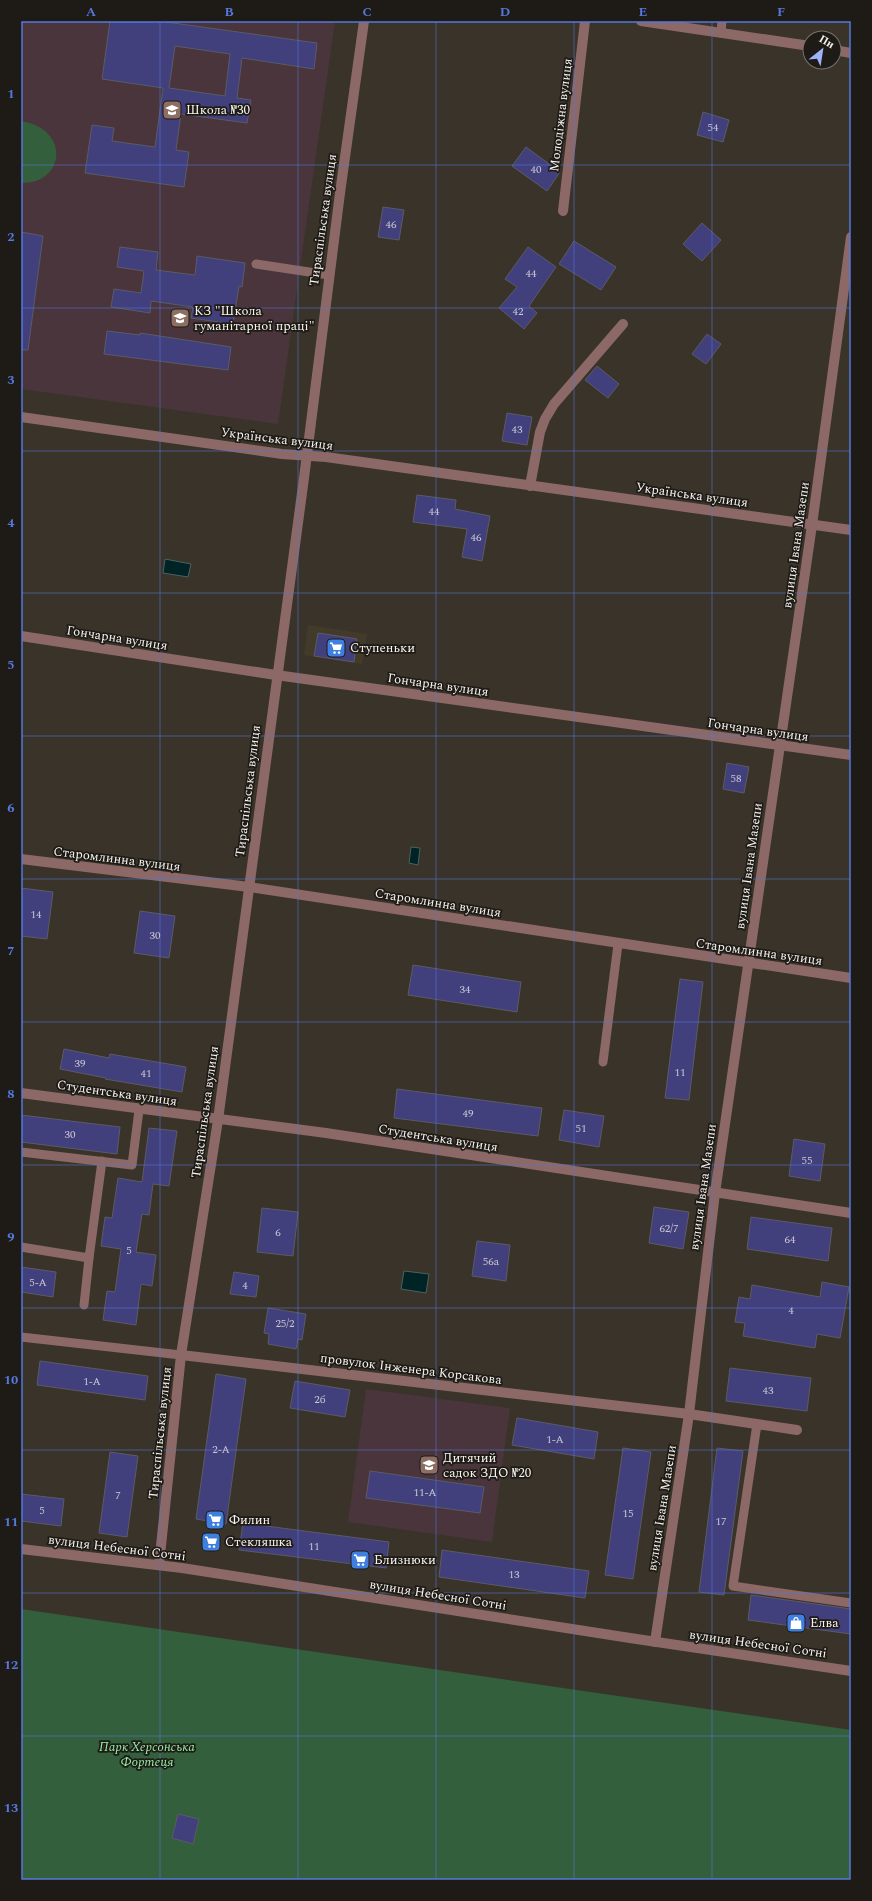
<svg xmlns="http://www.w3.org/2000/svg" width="872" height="1901" viewBox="0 0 872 1901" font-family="Spectral,serif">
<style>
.commercial{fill:#433b29}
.education{fill:#49353b}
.green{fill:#345f3c}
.water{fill:#002425;stroke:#4a6261}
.building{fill:#423f7d;stroke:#5b5b66;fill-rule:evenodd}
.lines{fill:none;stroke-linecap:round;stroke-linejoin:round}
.service{stroke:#8c6967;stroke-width:9}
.minor{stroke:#8c6967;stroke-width:10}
.tertiary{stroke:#8c6967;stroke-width:10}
.grid{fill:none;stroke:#5478de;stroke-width:1;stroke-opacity:0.55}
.labels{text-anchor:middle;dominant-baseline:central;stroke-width:3.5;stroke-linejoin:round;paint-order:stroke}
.number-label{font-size:11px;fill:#cac7d2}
.poi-label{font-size:13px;fill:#f8f4ee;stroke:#1e1b17;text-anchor:start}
.street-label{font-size:13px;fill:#f8f4ee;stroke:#1e1b17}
.park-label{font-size:13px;font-style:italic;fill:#95eda5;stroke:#1e1b17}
.neatline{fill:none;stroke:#5478de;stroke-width:1.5}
.grid-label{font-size:13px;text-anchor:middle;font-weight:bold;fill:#5478de}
</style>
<rect width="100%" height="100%" fill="#3a332a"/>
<polygon class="commercial" points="308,625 367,634 362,664 304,655"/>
<g class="education">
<polygon points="21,21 335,21 278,424 21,389"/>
<polygon points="366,1389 510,1408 492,1542 348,1522"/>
</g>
<g class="green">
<path d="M21 121C71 129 65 184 21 183Z"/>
<polygon points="21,1609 851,1730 851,1880 21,1880"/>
</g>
<g class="water">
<polygon points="165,559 191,564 188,577 163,573"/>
<polygon points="411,847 420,848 418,865 409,863"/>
<polygon points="404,1271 429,1274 426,1293 401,1289"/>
</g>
<g class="building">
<path d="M110 21H159L317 43 314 69 242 58 237 98 251 100 247 123 181 114 176 150 189 152 184 187 85 173 92 125 114 128 112 141 155 147 163 88 102 79ZM175 46 230 54 225 96 169 88Z"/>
<polygon points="703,112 729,120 723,142 697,135"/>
<polygon points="526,147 560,172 547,191 512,166"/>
<polygon points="383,207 404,210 399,240 378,237"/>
<polygon points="702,223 721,240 702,261 683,244"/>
<polygon points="21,232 43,236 28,350 21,350"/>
<polygon points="574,241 616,267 601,290 559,264"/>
<polygon points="120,247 158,252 156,270 195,275 197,256 245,263 242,287 239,286 233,324 191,318 193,307 151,301 150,313 111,307 114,289 141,293 144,271 117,267"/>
<polygon points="528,247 556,267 529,306 537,313 524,329 499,308 517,287 505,279"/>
<polygon points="107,331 140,335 140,333 231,347 228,370 104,354"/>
<polygon points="707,334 721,344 706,364 692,354"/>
<polygon points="597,366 619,384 608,398 585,380"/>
<polygon points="507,413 532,417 527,445 502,441"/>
<polygon points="417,495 456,500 455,509 490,516 482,561 462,557 467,529 413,522"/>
<polygon points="318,633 357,639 354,662 314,656"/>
<polygon points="727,763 749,767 744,793 723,789"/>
<polygon points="21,888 53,892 47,939 21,936"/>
<polygon points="140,911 175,916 169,958 134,953"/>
<polygon points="413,965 521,982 517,1012 408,995"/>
<polygon points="680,979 703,982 689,1100 665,1098"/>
<polygon points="64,1049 109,1058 110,1054 186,1067 182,1092 105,1079 106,1078 60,1069"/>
<polygon points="397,1089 542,1108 538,1136 394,1118"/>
<polygon points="564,1110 604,1116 599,1147 559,1140"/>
<polygon points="21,1115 120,1127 117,1154 21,1142"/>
<polygon points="149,1128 177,1131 169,1186 153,1184 149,1215 142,1214 136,1252 156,1255 152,1286 141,1284 136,1325 103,1320 107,1291 115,1292 121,1249 101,1246 105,1217 112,1218 118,1178 142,1182"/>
<polygon points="794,1139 825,1144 820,1181 789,1176"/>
<polygon points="654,1207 689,1212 683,1249 649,1243"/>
<polygon points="262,1208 298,1212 293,1256 257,1252"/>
<polygon points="751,1217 832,1228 828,1261 747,1249"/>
<polygon points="477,1241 510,1245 506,1281 472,1276"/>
<polygon points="21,1267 56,1272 53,1297 21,1292"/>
<polygon points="234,1272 259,1276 256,1297 230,1294"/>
<polygon points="822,1282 849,1287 840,1338 817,1334 815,1348 743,1336 745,1323 735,1322 739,1297 750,1299 752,1285 820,1297"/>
<polygon points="268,1308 306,1314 302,1340 298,1339 296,1349 268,1344 269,1334 264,1333"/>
<polygon points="40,1361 148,1376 145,1400 37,1385"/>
<polygon points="730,1368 811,1378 807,1411 726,1401"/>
<polygon points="216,1374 246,1379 226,1524 196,1519"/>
<polygon points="295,1381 350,1390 345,1417 290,1408"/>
<polygon points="517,1418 598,1432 594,1459 512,1445"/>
<polygon points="623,1448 651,1452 633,1579 605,1575"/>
<polygon points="717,1448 743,1451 724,1595 699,1592"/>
<polygon points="110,1452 138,1456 127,1537 99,1533"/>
<polygon points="370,1471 484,1487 480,1513 366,1498"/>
<polygon points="21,1494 64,1499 61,1526 21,1521"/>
<polygon points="243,1523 389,1542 386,1568 239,1550"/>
<polygon points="442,1550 589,1571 585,1598 439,1577"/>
<polygon points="751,1595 851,1609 851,1634 748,1620"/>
<polygon points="178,1814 199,1819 193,1844 172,1838"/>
</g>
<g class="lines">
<g class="service">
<polyline points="721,32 722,21"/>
<polyline points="256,264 329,275"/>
<polyline points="603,1062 618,944"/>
<polyline points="21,1152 132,1165 139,1110"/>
<polyline points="21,1247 89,1258 102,1161"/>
<polyline points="84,1305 89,1258"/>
<polyline points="21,1337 181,1355"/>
<polyline points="757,1424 733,1586 851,1603"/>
</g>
<g class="minor">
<polyline points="641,21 810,46"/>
<polyline points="834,50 851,53"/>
<polyline points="563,211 585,21"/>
<polyline points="530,486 540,432 545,419 554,404 623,324"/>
<polyline points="21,636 276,675 851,755"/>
<polyline points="21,1093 326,1133 851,1213"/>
<polyline points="181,1355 689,1414 797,1430"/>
<polyline points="21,1549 182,1568 630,1638 851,1671"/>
<polyline points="159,1565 181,1355 218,1120 304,478 340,193 364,21"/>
<polyline points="655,1642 689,1414 715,1193 812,525 851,237"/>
</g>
<g class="tertiary">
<polyline points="21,417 282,454 326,457 851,530"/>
<polyline points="21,859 249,887 851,978"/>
</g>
</g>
<path class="grid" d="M160 21V1880M298 21V1880M436 21V1880M574 21V1880M712 21V1880M21 165H851M21 308H851M21 451H851M21 593H851M21 736H851M21 879H851M21 1022H851M21 1165H851M21 1308H851M21 1450H851M21 1593H851M21 1736H851"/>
<defs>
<symbol id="school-square" viewBox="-11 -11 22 22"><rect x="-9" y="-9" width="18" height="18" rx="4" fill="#8d6e63" stroke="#1e1b17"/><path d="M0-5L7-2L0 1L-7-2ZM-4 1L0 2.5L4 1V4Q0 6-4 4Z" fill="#fff"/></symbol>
<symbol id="supermarket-square" viewBox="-11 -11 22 22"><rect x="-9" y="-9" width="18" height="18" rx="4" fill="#3f7fe0" stroke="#1e1b17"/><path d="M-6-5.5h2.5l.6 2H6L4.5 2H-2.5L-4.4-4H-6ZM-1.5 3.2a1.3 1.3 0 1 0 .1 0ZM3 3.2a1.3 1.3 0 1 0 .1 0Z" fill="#fff"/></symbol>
<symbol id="shop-square" viewBox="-11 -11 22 22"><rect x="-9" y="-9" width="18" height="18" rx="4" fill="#3f7fe0" stroke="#1e1b17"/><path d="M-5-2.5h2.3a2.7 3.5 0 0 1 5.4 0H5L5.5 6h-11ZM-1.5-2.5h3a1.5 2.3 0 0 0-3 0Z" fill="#fff"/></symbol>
</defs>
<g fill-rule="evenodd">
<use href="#school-square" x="161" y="99" width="22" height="22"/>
<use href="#school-square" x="169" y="307" width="22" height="22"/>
<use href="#supermarket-square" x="325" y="637" width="22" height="22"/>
<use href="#school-square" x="418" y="1454" width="22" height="22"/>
<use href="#supermarket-square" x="204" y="1509" width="22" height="22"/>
<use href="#supermarket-square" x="200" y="1531" width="22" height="22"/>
<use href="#supermarket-square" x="349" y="1549" width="22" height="22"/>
<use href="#shop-square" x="785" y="1612" width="22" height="22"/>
</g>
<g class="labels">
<g class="number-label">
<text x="713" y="127">54</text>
<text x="536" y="169">40</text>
<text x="391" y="224">46</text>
<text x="531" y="273">44</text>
<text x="518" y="311">42</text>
<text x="517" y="429">43</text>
<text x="434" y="511">44</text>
<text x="476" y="537">46</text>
<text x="736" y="778">58</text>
<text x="36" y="914">14</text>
<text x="155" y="935">30</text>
<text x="465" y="989">34</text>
<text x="80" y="1063">39</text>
<text x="680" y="1072">11</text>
<text x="146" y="1073">41</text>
<text x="468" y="1113">49</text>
<text x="581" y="1128">51</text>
<text x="70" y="1134">30</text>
<text x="807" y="1160">55</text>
<text x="669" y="1228">62/7</text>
<text x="278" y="1232">6</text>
<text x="790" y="1239">64</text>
<text x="129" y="1250">5</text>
<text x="491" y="1261">56а</text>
<text x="38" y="1282">5-А</text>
<text x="245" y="1285">4</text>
<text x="791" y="1310">4</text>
<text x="285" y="1323">25/2</text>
<text x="92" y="1381">1-А</text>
<text x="768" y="1390">43</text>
<text x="320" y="1399">2б</text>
<text x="555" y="1439">1-А</text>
<text x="221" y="1449">2-А</text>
<text x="425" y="1492">11-А</text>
<text x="118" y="1495">7</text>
<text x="42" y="1510">5</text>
<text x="628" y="1513">15</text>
<text x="721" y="1521">17</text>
<text x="314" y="1546">11</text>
<text x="514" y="1574">13</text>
</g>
<g class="poi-label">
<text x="186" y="110">Школа №30</text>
<text x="194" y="311">КЗ "Школа<tspan x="194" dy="15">гуманітарної праці"</tspan></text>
<text x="350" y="648">Ступеньки</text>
<text x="443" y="1458">Дитячий<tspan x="443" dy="15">садок ЗДО №20</tspan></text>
<text x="229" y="1520">Филин</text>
<text x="225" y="1542">Стекляшка</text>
<text x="374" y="1560">Близнюки</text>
<text x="810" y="1623">Елва</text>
</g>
<g class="street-label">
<text transform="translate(561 115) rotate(-83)">Молодіжна вулиця</text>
<text transform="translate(323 220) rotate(-82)">Тираспільська вулиця</text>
<text transform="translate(277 439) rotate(7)">Українська вулиця</text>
<text transform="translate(692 495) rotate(8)">Українська вулиця</text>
<text transform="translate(796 545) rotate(-82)">вулиця Івана Мазепи</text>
<text transform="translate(117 638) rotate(9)">Гончарна вулиця</text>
<text transform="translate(438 685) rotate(8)">Гончарна вулиця</text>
<text transform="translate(758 730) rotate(8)">Гончарна вулиця</text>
<text transform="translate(248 791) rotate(-83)">Тираспільська вулиця</text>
<text transform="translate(117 859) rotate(7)">Старомлинна вулиця</text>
<text transform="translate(749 866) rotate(-82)">вулиця Івана Мазепи</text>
<text transform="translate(438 903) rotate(9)">Старомлинна вулиця</text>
<text transform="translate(759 952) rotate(8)">Старомлинна вулиця</text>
<text transform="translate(117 1093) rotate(8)">Студентська вулиця</text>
<text transform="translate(205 1112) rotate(-82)">Тираспільська вулиця</text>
<text transform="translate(438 1138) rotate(9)">Студентська вулиця</text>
<text transform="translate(703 1187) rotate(-82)">вулиця Івана Мазепи</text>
<text transform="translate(411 1369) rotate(7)">провулок Інженера Корсакова</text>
<text transform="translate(160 1433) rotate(-84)">Тираспільська вулиця</text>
<text transform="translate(662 1508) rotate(-81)">вулиця Івана Мазепи</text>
<text transform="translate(117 1548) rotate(7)">вулиця Небесної Сотні</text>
<text transform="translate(438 1595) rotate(9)">вулиця Небесної Сотні</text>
<text transform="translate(758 1644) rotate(8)">вулиця Небесної Сотні</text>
</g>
<g class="park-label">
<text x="147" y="1747">Парк Херсонська<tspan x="147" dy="15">Фортеця</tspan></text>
</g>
</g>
<rect width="872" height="1901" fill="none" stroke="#1e1b17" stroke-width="44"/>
<g transform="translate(822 50) rotate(30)"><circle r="19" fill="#1e1b17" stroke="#75726d"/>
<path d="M0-3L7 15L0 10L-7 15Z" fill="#9fb3fd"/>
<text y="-6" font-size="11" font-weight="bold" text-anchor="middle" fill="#f8f4ee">Пн</text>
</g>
<rect x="22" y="22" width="828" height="1857" class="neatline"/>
<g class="grid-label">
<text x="91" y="16">A</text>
<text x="229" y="16">B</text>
<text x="367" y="16">C</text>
<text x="505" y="16">D</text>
<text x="643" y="16">E</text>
<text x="781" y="16">F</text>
<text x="11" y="98">1</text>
<text x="11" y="241">2</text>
<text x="11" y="384">3</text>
<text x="11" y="527">4</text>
<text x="11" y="669">5</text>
<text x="11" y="812">6</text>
<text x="11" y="955">7</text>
<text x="11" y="1098">8</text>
<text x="11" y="1241">9</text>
<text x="11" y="1384">10</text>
<text x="11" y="1526">11</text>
<text x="11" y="1669">12</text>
<text x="11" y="1812">13</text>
</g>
</svg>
